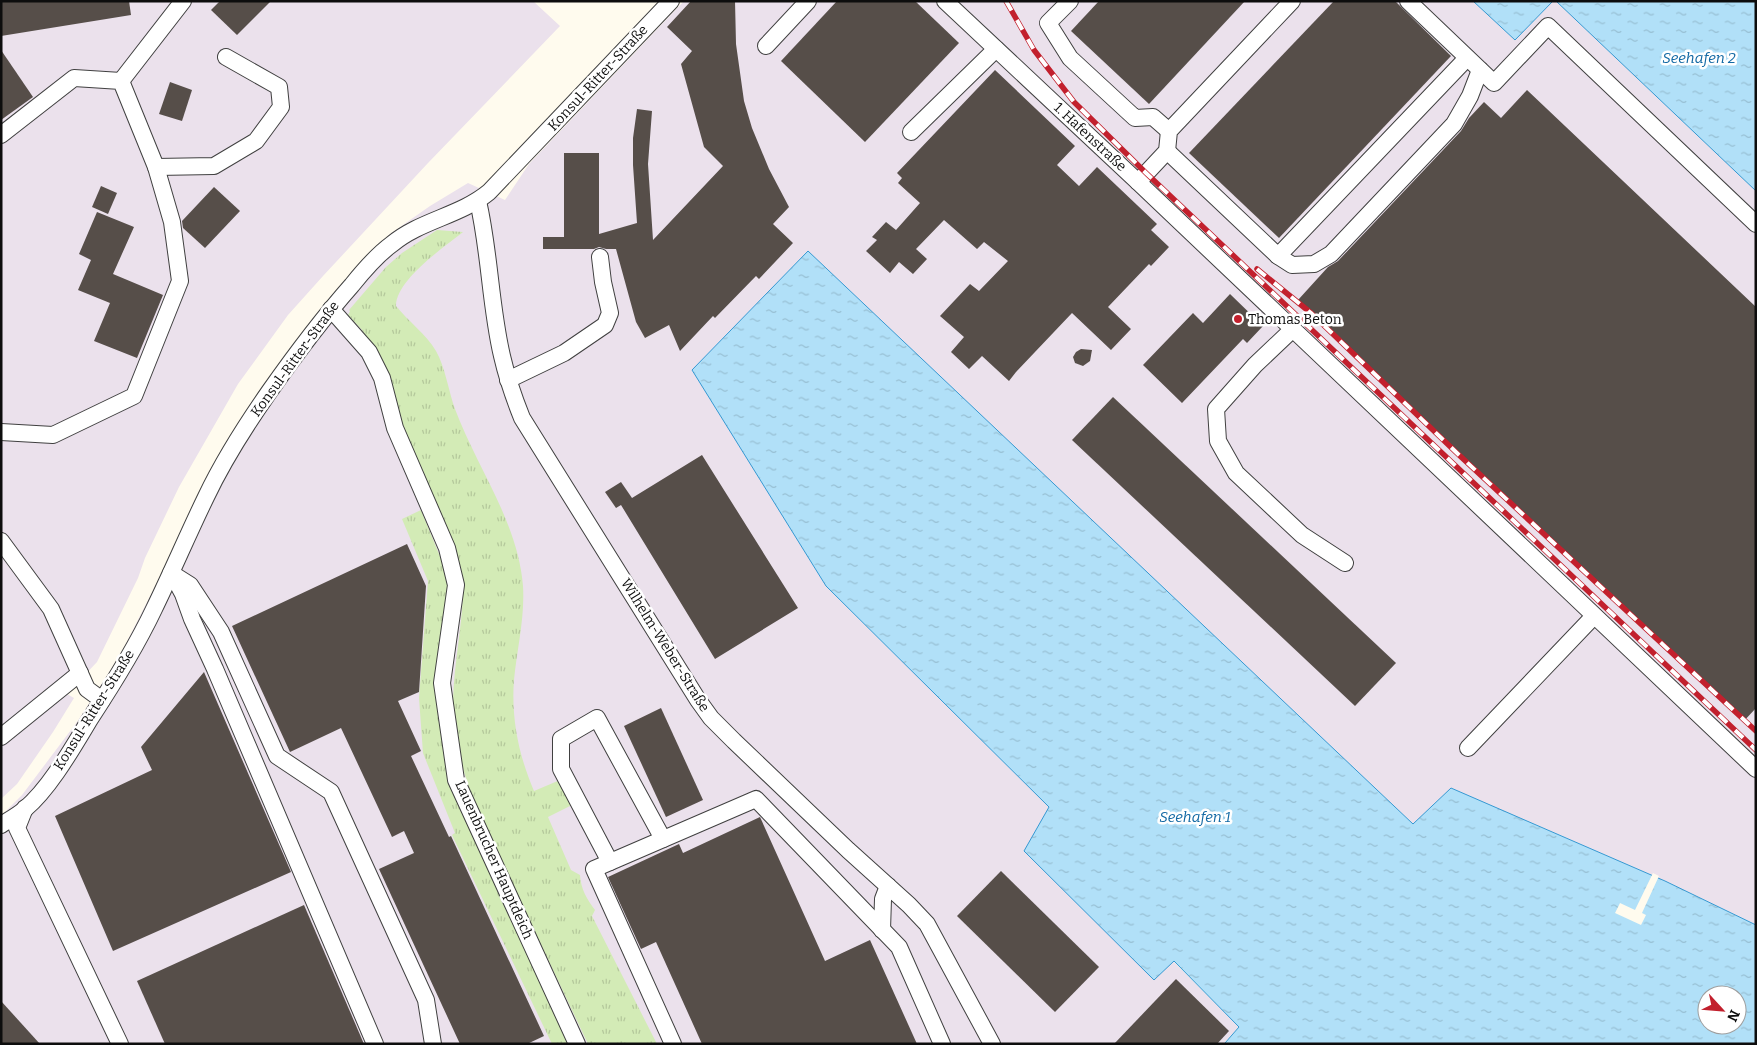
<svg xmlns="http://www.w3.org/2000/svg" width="1757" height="1045" viewBox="0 0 1757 1045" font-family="Bitter,serif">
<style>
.industrial{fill:#ebe1ec}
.grass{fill:url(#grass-tufts)}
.water{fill:url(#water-ripples);stroke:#3598d2;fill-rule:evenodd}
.pier{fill:#fffbee}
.building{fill:#564e49}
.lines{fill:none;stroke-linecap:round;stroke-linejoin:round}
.minor-casing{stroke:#404040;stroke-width:18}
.minor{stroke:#fff;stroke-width:16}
.rail-casing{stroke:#c2202d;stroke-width:5.5}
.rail{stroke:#fff;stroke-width:4;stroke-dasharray:11;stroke-linecap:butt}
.poi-dot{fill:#c2202d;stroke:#fff;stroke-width:2}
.labels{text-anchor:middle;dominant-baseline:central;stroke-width:5;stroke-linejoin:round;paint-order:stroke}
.street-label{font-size:14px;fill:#0d0d0d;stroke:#fff}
.poi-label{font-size:14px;fill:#0d0d0d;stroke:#fff;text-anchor:start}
.water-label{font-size:15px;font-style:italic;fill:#1269a4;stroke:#fff}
</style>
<defs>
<pattern id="grass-tufts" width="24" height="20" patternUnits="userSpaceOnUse" patternTransform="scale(1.25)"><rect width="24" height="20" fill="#d3ebb6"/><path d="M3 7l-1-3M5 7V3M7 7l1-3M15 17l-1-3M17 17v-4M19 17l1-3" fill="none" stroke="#b4c89b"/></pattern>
<pattern id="water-ripples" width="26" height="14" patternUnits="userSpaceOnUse" patternTransform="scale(1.25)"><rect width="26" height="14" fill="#b1e0f8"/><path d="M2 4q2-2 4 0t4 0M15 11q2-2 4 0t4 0" fill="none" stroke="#97bfd3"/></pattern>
</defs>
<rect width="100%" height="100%" fill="#fffbee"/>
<g class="industrial">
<polygon points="1,1 533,1 560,26 428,163 323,276 288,315 238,384 179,487 145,558 138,578 97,662 67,694 74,698 53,732 17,784 1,799"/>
<polygon points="684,1 1473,1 1515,40 1553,1 1556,1 1756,191 1756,925 1665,881 1452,789 1413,824 1013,447 826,586 1049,807 1154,980 1173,961 1239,1027 1225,1042 1226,1044 1,1044 1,816 22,795 77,722 119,657 176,545 321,311 390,234 430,206 468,183 505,200 529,164"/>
</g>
<g class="grass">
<path d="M437 230 463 232C443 248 396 280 396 306 409 322 426 334 436 351 445 366 449 393 455 409 477 468 518 522 523 586 525 617 517 649 514 680 511 719 519 756 534 791L560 780 572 805 548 817 571 870 580 875C581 890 587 899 595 910L592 916 657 1044H588L478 812C464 777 453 740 453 701 454 660 464 620 463 579L404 443 379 357 362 330 348 315 350 311 349 310 386 267 402 253Z"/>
<polygon points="421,510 450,581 440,697 442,738 449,775 573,1044 552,1044 452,835 455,833 423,753 419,698 428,581 402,519"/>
</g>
<g class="water">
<polygon points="1473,1 1553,1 1515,40"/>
<polygon points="1556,1 1756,1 1756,191"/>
<path d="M808 251 1413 824 1451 788 1665 881 1756 925V1044H1226L1225 1043 1239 1027 1174 961 1154 980 1024 851 1049 807 826 586 692 370ZM1707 995H1737V1025H1707Z"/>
</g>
<polygon class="pier" points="1653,873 1659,876 1642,913 1646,915 1641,925 1615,913 1620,903 1635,910"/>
<g class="building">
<polygon points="1,1 129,1 131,15 1,36"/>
<polygon points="220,1 271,1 237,35 211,10"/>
<polygon points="691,1 735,1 736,44 744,101 752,128 769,169 789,207 773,224 793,243 759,279 756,276 715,318 713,316 680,351 669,325 645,338 636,322 616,249 606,249 599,247 594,249 543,249 543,237 564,237 564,153 599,153 599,234 637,223 633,165 633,138 637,109 652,111 648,164 653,240 723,166 704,147 681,64 692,51 667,27"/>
<polygon points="837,1 915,1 959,43 865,142 781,61"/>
<polygon points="1099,1 1245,1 1149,104 1071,31"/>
<polygon points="1334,1 1395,1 1451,56 1279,238 1189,153"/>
<polygon points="1,50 33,97 1,120"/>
<polygon points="995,70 1075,146 1057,165 1079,186 1097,167 1157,224 1151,230 1169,247 1151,266 1149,264 1108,307 1131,329 1111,350 1072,313 1016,372 1009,381 982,356 969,369 951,352 964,337 940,316 970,284 979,291 1008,261 984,242 977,249 944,220 916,249 927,259 913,274 899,262 890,273 866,251 877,240 872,237 886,222 896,230 920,203 898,183 902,178 897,173"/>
<polygon points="170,82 192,90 182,121 159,114"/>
<polygon points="1527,90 1756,307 1756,708 1743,722 1298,300 1328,267 1338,261 1461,131 1469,118 1484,102 1501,118"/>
<polygon points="101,186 117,193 108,214 92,207"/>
<polygon points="214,187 240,211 205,248 183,228 182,221"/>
<polygon points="97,212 134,227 113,274 163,295 137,358 94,341 110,303 78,290 91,260 79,254"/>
<polygon points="1230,294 1263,326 1247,343 1243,339 1182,403 1143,365 1193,313 1203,323"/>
<polygon points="1081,349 1092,350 1090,361 1083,366 1075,363 1073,357 1076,352"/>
<polygon points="1113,397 1396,663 1355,706 1072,440"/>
<polygon points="702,455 798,608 715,659 621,505 616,508 605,492 621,482 632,498"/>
<polygon points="407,544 426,586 419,692 398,701 421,751 411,756 449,837 451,836 544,1036 527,1044 460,1044 379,869 414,853 404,831 392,837 341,728 290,752 232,626"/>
<polygon points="204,672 291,872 113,951 55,816 152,770 141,747"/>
<polygon points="661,708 703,800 666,817 624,726"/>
<polygon points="760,817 825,961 870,940 917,1044 702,1044 656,942 641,949 608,877 679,844 683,853"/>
<polygon points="1001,871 1099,967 1055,1012 957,916"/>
<polygon points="304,905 364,1044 165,1044 137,981"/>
<polygon points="1176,979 1229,1031 1217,1044 1114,1044"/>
<polygon points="1,1001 40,1044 1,1044"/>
</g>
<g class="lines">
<defs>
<g id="minor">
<polyline points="945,1 1138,182 1756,769"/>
<polyline points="1070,1 1048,23 1070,58 1135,118 1153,117 1169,131"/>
<polyline points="1408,1 1494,83 1548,26 1756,224"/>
<polyline points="766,46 808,1"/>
<polyline points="121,81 183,1"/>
<polyline points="911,132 996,49"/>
<polyline points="1,135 74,78 121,81 156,167 172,222 180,281 134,396 53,435 1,432"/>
<polyline points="1167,151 1278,256 1467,58"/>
<polyline points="156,167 214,166 256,141 281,107 279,87 226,57"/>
<polyline points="1138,182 1167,151 1169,131 1292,1"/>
<path d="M478 201C490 253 490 305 502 356 507 378 514 398 522 418L698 700 711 718 734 741 848 850 909 905 927 924 992 1044"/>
<polyline points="1278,256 1292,265 1314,264 1331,254 1454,124 1470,96 1480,70"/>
<polyline points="331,309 369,352 382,378 395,428 447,548 456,585 442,683 456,780 577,1044"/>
<polyline points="1293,329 1255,365 1216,409 1218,441 1236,473 1302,535 1345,563"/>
<polyline points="508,380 564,353 605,325 610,313 603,282 600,257"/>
<polyline points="1,541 51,609 87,689 102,700"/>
<polyline points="171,573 190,585 221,632 277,756 331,792 426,1000 433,1044"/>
<polyline points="175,579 183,594 192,619 215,669 375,1044"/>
<polyline points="1,737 80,673"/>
<polyline points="1468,748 1594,616"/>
<polyline points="25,808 17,828 120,1044"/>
<path d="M1 825C9 820 18 815 25 809 50 788 73 747 90 719 113 684 136 647 154 609 172 572 188 534 206 497 223 461 246 425 269 392 295 355 322 319 352 285 364 270 377 255 392 244 421 220 460 216 489 192L671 1"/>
<polyline points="610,862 561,769 561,739 597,718 663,839"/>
<polyline points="882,930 883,899 888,886"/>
<polyline points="673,1044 594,869 756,799 899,947 942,1044"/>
</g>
</defs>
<use href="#minor" class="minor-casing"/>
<use href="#minor" class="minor"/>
<defs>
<g id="rail">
<polyline points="1006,1 1034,50 1074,102 1146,173 1756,750"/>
<polyline points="1257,269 1311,313 1459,455 1756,731"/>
</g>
</defs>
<use href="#rail" class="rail-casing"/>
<use href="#rail" class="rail"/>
</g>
<circle class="poi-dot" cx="1238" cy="319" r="5"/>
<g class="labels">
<g class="street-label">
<text transform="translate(598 78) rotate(-47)">Konsul-Ritter-Straße</text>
<text transform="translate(1090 137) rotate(43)">1. Hafenstraße</text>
<text transform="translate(295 359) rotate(-54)">Konsul-Ritter-Straße</text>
<text transform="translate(665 645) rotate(58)">Wilhelm-Weber-Straße</text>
<text transform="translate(94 710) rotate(-58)">Konsul-Ritter-Straße</text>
<text transform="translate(494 860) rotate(66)">Lauenbrucher Hauptdeich</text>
</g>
<g class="poi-label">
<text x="1248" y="319">Thomas Beton</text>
</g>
<g class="water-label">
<text x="1699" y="58">Seehafen 2</text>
<text x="1195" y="817">Seehafen 1</text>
</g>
</g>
<rect width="1757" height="1045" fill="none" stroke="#0d0d0d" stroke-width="5"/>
<g transform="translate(1722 1010) rotate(116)"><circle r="24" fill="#ffffff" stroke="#9e9e9e"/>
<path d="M0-4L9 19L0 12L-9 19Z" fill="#c2202d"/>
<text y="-8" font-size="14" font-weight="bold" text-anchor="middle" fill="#0d0d0d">N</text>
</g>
</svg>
